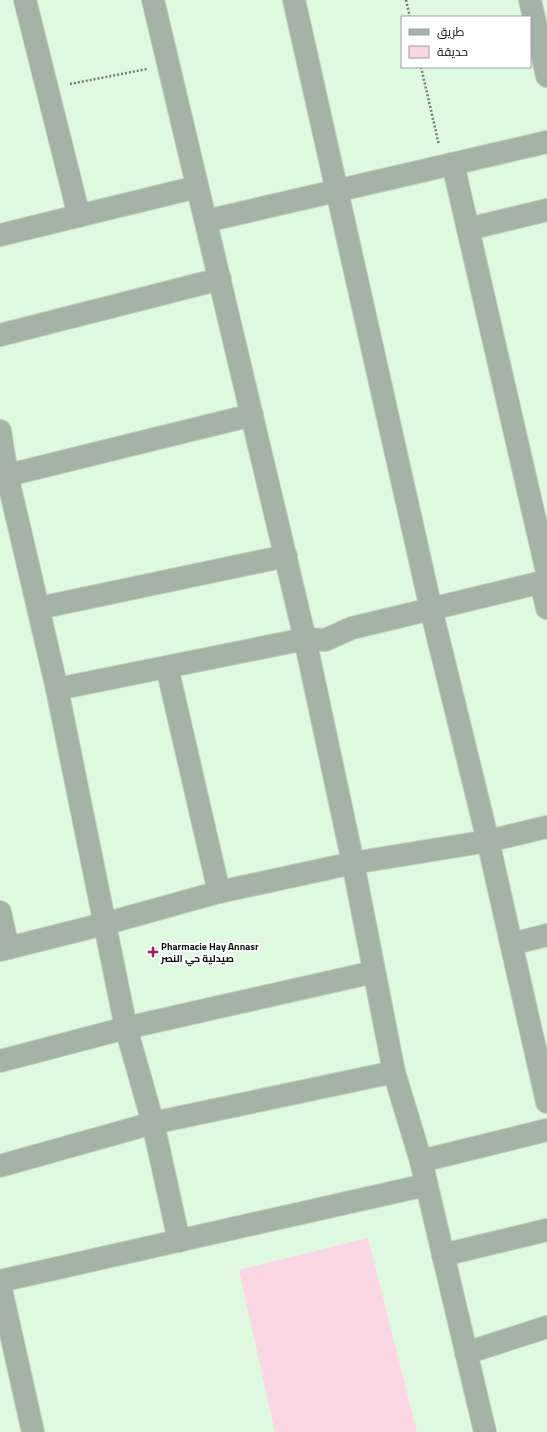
<svg xmlns="http://www.w3.org/2000/svg" width="547" height="1432" viewBox="0 0 547 1432" font-family="'Titillium Web',Cairo,sans-serif">
<style>
.green{fill:#fad7e2}
.lines{fill:none;stroke-linecap:round;stroke-linejoin:round}
.minor-casing{stroke:#bdd4be;stroke-width:24}
.path{stroke:#708171;stroke-width:2.5;stroke-dasharray:2 2;stroke-linecap:butt}
.minor{stroke:#a5b2a6;stroke-width:22}
.poi-dot{fill:#a61a5f;stroke:#fff;stroke-width:1.5}
.labels{text-anchor:middle;dominant-baseline:central;stroke-width:4;stroke-linejoin:round;paint-order:stroke}
.poi-label{font-size:10px;font-weight:bold;fill:#0b140b;stroke:#fff;text-anchor:start}
</style>
<rect width="100%" height="100%" fill="#dff9e0"/>
<polygon class="green" points="368,1238 417,1432 275,1432 239,1270"/>
<g class="lines">
<defs>
<g id="minor">
<polyline points="25,0 79,216"/>
<polyline points="153,0 305,639 353,863 394,1072 421,1161 485,1432"/>
<polyline points="294,0 431,609 488,841 547,1102"/>
<polyline points="530,0 547,76"/>
<polyline points="453,164 547,572"/>
<polyline points="206,221 547,142"/>
<polyline points="468,229 547,210"/>
<polyline points="0,235 197,187"/>
<polyline points="0,335 220,279"/>
<polyline points="0,431 7,475 57,689 126,1028 153,1123 179,1241"/>
<polyline points="0,477 252,415"/>
<polyline points="541,582 547,608"/>
<polyline points="39,608 286,556"/>
<polyline points="167,667 219,892"/>
<polyline points="57,689 305,639 325,640 352,628 547,581"/>
<polyline points="0,912 8,948"/>
<polyline points="512,944 547,935"/>
<polyline points="0,950 104,924 219,892 353,863 488,841 547,827"/>
<polyline points="0,1061 126,1028 374,972"/>
<polyline points="421,1161 547,1130"/>
<polyline points="0,1166 153,1123 394,1072"/>
<polyline points="443,1255 547,1230"/>
<polyline points="0,1281 426,1185"/>
<polyline points="0,1285 33,1432"/>
<polyline points="466,1353 547,1327"/>
</g>
</defs>
<use href="#minor" class="minor-casing"/>
<g class="path">
<polyline points="406,0 410,17"/>
<polyline points="421,67 439,145"/>
<polyline points="70,84 147,69"/>
</g>
<use href="#minor" class="minor"/>
</g>
<path class="poi-dot" d="M151 946h4v4h4v4h-4v4h-4v-4h-4v-4h4z"/>
<g class="labels">
<g class="poi-label">
<text x="161" y="946">Pharmacie Hay Annasr<tspan x="161" dy="12">صيدلية حي النصر</tspan></text>
</g>
</g>
<rect x="401" y="16" width="130" height="52" fill="#ffffff" stroke="#9da19d"/>
<rect x="409" y="29" width="20" height="6" fill="#a5b2a6" stroke="#9da19d"/>
<text x="437" y="36" font-size="12" fill="#0b140b">طريق</text>
<rect x="409" y="46" width="20" height="12" fill="#fad7e2" stroke="#9da19d"/>
<text x="437" y="56" font-size="12" fill="#0b140b">حديقة</text>
</svg>
